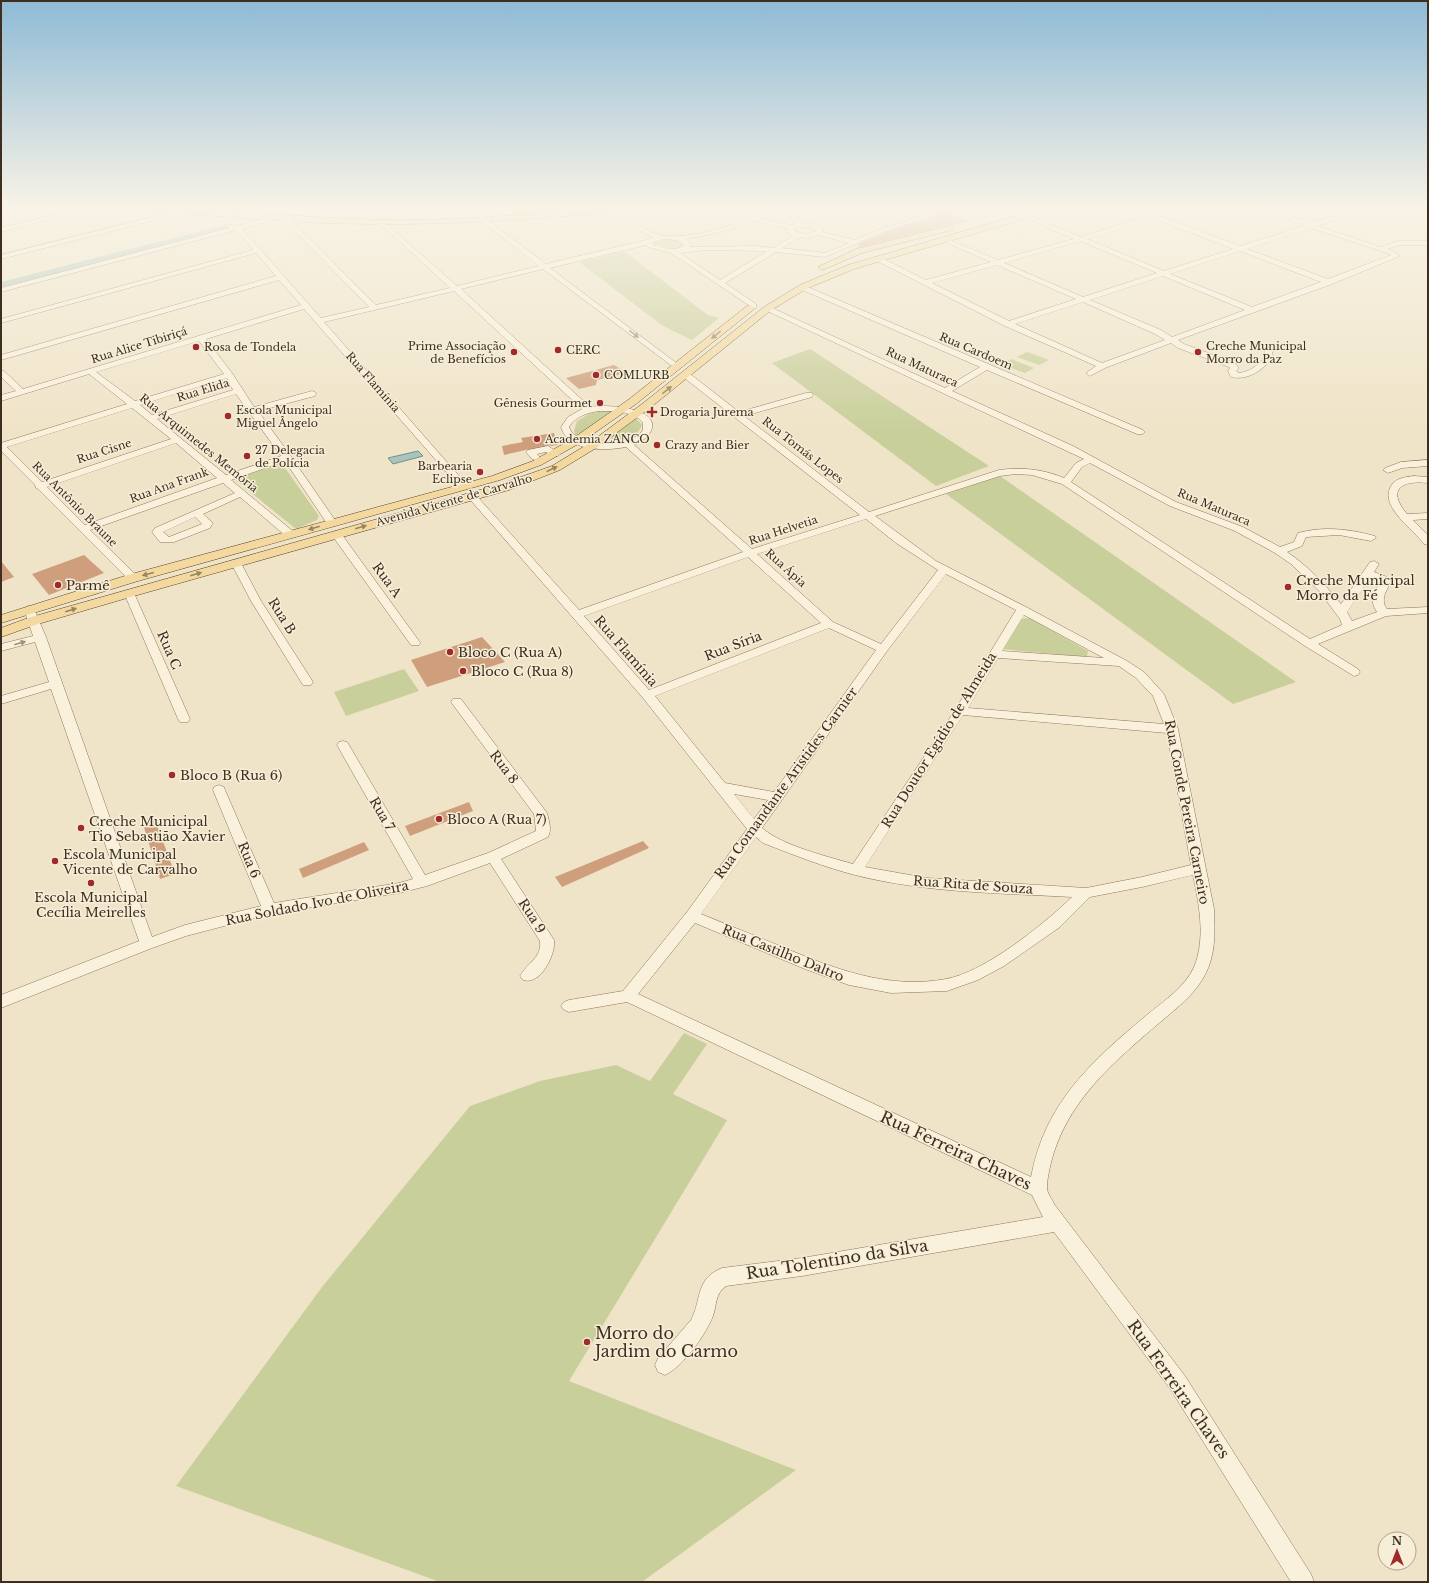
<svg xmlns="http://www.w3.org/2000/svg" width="1429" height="1583" viewBox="0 0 1429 1583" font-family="'Libre Baskerville',serif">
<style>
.green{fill:#c9cf9b}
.water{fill:#a9c4bc;stroke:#6f938a}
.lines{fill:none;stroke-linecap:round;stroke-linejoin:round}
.river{fill:#a9c4bc;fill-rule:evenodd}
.building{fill:#cf9f7d}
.minor-casing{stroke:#8d765c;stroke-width:1}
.major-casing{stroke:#5b4430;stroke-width:1}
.minor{fill:#faf1dc;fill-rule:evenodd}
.major{fill:#f3d9a0;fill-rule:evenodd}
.oneway{fill:#9c907e}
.oneway2{fill:#988460}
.poi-dot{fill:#9e2a2b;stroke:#f7eed8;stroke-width:1.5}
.labels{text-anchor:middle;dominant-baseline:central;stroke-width:3;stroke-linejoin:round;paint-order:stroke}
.far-street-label{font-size:11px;fill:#3d2e20;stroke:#f7eed8}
.far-poi-label{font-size:11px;fill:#3d2e20;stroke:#f7eed8;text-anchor:start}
.street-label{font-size:13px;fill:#3d2e20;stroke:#f7eed8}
.poi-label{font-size:13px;fill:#3d2e20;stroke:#f7eed8;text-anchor:start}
.near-street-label{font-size:16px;fill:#3d2e20;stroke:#f7eed8}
.near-poi-label{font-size:16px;fill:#3d2e20;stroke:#f7eed8;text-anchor:start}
</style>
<rect width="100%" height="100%" fill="#f0e4c8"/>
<g class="green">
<polygon points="507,209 561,209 558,211 514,214"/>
<path d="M657 240C666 239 678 238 684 245L682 247 675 249 653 244 654 241Z"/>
<polygon points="625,252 708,315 719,318 692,340 663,326 579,262"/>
<polygon points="810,349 989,466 936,486 772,363"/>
<polygon points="1027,352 1049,360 1039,365 1017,357"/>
<polygon points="1011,359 1034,368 1025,373 1001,364"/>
<polygon points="601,411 616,411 576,437 574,431 577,421 589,414"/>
<path d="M635 417 642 425C634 444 616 444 597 444Z"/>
<polygon points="272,465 283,465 319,516 317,520 296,529 233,478"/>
<polygon points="1000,476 1296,682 1233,704 946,494"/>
<polygon points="1030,618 1088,651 1087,657 1001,649 1018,619"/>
<polygon points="404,669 419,691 346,716 334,692"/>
<polygon points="684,1033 707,1044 673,1094 727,1120 569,1381 796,1470 642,1582 440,1582 176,1486 322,1287 470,1106 540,1081 616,1065 650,1081"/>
</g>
<polygon class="water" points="418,451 423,456 393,464 388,458"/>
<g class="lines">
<g class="river">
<polygon points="229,209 241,209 241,211 235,214 231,213"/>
<polygon points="225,225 229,226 231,228 229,230 1,290 1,282"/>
</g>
</g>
<g class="building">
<polygon points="947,213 969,222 953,225 949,225 859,247 858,244 886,232"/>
<polygon points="614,365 627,373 597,380 596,385 579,389 566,378"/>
<polygon points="554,433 558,445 551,446 548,445 504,455 502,446 523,442 521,438"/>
<polygon points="84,555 104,573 49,595 32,574"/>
<polygon points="1,561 14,577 1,582"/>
<polygon points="482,637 505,662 427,687 411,660"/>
<polygon points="469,802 473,811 410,836 405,826"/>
<polygon points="154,817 175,874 160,879 142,821"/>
<polygon points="643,841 649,848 562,887 555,877"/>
<polygon points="364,842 369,850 303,878 299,869"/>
</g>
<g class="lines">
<defs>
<g id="minor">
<polygon points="79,209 90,209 1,232 1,228"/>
<polygon points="185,209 187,210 187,212 1,259 1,255"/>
<path d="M466 209H473L546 264 646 240 653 237 648 235 613 211 612 209H618C628 216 642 229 653 233 679 242 718 230 743 221 755 216 767 209 780 209L760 219 791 225 796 224 786 209H792L802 223H812L822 227 823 232 855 240 881 229 945 209H955L885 231 825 257 776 252 725 283 756 304V308H753L671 253 648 247 646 245 550 268 679 365 680 367 679 369H676L543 269 461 289 590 407C603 404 662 407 651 431 647 438 641 442 634 445L752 549 860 515 683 377 682 375 683 373H689L739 412 806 393H812L813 395 812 397 744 416 869 512 999 470C1021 467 1043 469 1064 478L1076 463 1084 459 763 309 767 307H770L945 388 980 367 800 289 799 287 803 285 1143 430 1145 432 1143 434H1137L987 370 952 391 1073 446 1176 502 1243 527 1280 547 1294 542 1298 533C1324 526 1349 529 1375 536L1376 538 1371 541 1339 535 1306 537 1302 546 1287 552C1308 566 1325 584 1341 604L1370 562 1374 561 1379 564 1374 572 1387 577 1391 582C1386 591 1380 600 1387 609L1428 607V613L1386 616 1318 644 1358 669 1360 672 1358 675 1354 676 1305 646 1062 484 1032 475 1016 474 1000 476 875 516 936 561 1026 607 1127 661 1144 672 1164 694 1178 729 1214 909C1215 934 1216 958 1202 980 1191 998 1174 1010 1158 1024 1115 1061 1072 1097 1054 1152 1051 1162 1047 1177 1047 1188 1047 1193 1052 1199 1054 1204L1185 1376 1311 1574 1314 1582H1291L1171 1390 1054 1232 802 1276 726 1286C715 1294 717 1304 713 1316 706 1334 683 1367 665 1375L658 1372 655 1365 658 1358 691 1320C702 1299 695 1279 722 1268L802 1258 1043 1217 1032 1195 627 1002 569 1012 564 1010 561 1006 564 1002 569 1000 623 991 687 912 747 829 643 698 467 496 472 493 475 494 579 610 743 552 626 447C605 451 568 452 561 427L568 417 582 409 454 291 324 322 467 485 469 487 467 489H461L304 309 206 339 232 373 254 407 312 391 315 392 316 394 315 396 258 411 290 455 337 523 336 525H328L285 461 231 480 295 533 296 535 295 537H287L240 497 203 514 213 523 210 528 174 542H160L152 532 155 528 235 493 223 483 90 530 137 576 138 578 133 581 129 580 38 489 36 488 35 485 1 451V443L127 404 89 374 1 401V395L16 391 1 377V370L4 371 23 389 301 305 279 280 1 360V355L276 276 256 253 1 323V319L253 250 236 230 1 292V288L230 228 226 226V224L237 226 278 215 281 217 280 218 242 229 321 318 369 307 283 219V217H287L376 305 450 288 386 229 373 223 372 222 375 220 390 227 457 286 539 266ZM754 221 787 228 788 232 793 236 773 248 757 246 690 247 691 245 686 239 717 233ZM800 227H811L817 230C809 235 801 235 794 230V228ZM818 235 849 243 825 253 782 248 800 237 809 238ZM664 239 677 240 684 245C677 252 662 248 653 245V242ZM706 250 767 251 720 280 680 253ZM199 341 224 374 135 401 96 372ZM227 378 233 390 152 415 140 405ZM236 394 281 456 226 475 157 419ZM132 408 171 439 42 482 7 447ZM599 411C613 411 635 411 643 423V430C631 448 577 450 569 427 576 416 587 413 599 411ZM176 443 217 478 85 525 47 487ZM1090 463 1170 506 1235 531 1275 553 1291 564 1319 591 1340 619 1342 625 1310 639 1071 482 1082 467ZM195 517 202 524 169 537 163 532ZM866 519 896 543 938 570 881 644 833 622 757 554ZM748 557 821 623 649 690 584 616ZM946 574 1016 610 955 710 853 864C826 856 783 846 762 828L887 651ZM1370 578 1380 582C1374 593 1369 601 1377 612L1352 621 1347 612ZM1024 615 1104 658 1002 651ZM829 628 876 650 774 792 725 783 655 696ZM998 658 1119 666 1136 678 1153 696 1164 724 968 708ZM963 715 1167 733 1191 865 1142 877 1086 888 927 878 865 867ZM734 794 768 800 754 819ZM756 837 763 843C794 855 824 867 855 875 926 893 1000 893 1072 897 1044 924 985 972 946 979 888 990 832 968 780 946 754 935 727 925 701 914ZM1193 875C1199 904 1206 938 1194 967 1185 987 1164 1001 1148 1014 1092 1061 1045 1102 1031 1177L638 994 695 923 805 969 849 985 891 993 947 991 978 980 1004 966 1060 927 1090 897 1142 887Z"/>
<polygon points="570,209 577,209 582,213 577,214"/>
<polygon points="818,209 874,209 871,211 821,211"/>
<path d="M995 209H1006L1027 215 1081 237 1147 216 1131 209H1140L1153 214 1169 209H1179L1160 216 1240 246 1304 226 1259 209H1268L1311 223 1356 209H1365L1318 226 1381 247 1398 241H1428V245H1399L1387 249 1394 252 1400 256 1332 284 1178 340 1184 344 1235 363 1239 368 1236 371 1239 373C1250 372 1258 365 1265 357V346H1271L1273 357C1263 370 1248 381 1231 377L1228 371 1230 368 1229 367 1178 348 1171 343 1105 368 1090 376 1086 373 1096 366 1005 326 873 259 874 257H880L926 280 991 262 943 241V239H947L998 260 1074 239 1023 217ZM1153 218 1233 249 1164 271 1087 239ZM1311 228 1390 254 1391 255 1328 279 1247 249ZM1080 241 1157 273 1083 297 1004 263ZM1240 251 1321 282 1252 307 1170 274ZM997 265 1076 299 1009 321 932 283ZM1163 276 1245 310 1172 337 1161 330 1090 300ZM1083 302 1155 334 1165 340 1102 363 1015 324Z"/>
<polygon points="548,446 560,454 558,456 552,456 546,452 537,454 540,457 535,460 532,459 526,452 528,450"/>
<polygon points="1428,460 1428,466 1402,468 1388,473 1383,470 1385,468 1401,462"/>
<path d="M1414 476 1428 477V483C1402 480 1386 489 1407 514L1428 513V519L1413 520 1428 535V545L1424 544C1414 530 1381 508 1390 488 1394 478 1405 477 1414 476Z"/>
<polygon points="336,531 340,532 419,641 421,643 419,645 411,645 331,534"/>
<polygon points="236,560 241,563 261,601 313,682 311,685 303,685 251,601 231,563"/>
<polygon points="129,590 134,593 190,719 188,722 180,722 178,719 124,593"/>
<path d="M29 606 34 609 46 637 152 937 185 925 261 906 213 790 214 787 219 785 224 787 225 790 274 903 399 883 413 879 337 745 339 742 343 741 347 742 349 745 425 875 488 853 536 831 534 814 451 702 453 699H461L547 813C549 821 552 830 548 837L501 859 554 940C556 955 540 986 523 980L520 976C527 963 542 958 540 941L490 863 427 886 399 893 270 914 186 936 152 948 1 1008V995L139 941 51 689 1 704V696L49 682 35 642 1 651V644L33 636 24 609Z"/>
</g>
<g id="major">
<path d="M151 209C234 208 316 220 399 220 444 220 488 217 532 214 566 212 599 209 632 209L628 211C544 218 460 225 376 224 303 224 229 217 155 211Z"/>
<polygon points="1035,209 1046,209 1028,218 854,269 806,289 770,311 650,408 596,448 560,470 509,490 134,596 38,624 1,637 1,628 28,618 501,484 552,466 588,444 642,404 764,307 800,285 848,265 1022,214"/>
<polygon points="949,226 952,226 953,228 952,230 862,253 825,269 822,270 818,267 856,249"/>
<polygon points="750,305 755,308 753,310 636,404 580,443 541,465 500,480 138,581 1,623 1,615 128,575 492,476 533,461 572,439 628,400 747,306"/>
</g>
</defs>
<use href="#minor" class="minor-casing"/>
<use href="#major" class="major-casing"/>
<use href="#minor" class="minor"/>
<use href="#major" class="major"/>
</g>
<defs><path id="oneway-solid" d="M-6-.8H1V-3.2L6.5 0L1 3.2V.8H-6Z"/></defs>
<g class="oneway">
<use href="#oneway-solid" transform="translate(634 334) rotate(38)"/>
<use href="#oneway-solid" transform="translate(20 643) rotate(-16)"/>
</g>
<g class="oneway2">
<use href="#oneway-solid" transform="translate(716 335) rotate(141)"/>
<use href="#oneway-solid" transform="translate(667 390) rotate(-38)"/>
<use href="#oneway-solid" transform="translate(552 469) rotate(-26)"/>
<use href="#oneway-solid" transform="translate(361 527) rotate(-16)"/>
<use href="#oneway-solid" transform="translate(314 528) rotate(164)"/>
<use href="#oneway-solid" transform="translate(148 574) rotate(165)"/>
<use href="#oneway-solid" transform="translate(196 574) rotate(-16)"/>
<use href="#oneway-solid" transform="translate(71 610) rotate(-17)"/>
</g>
<linearGradient id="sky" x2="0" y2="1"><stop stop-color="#8fbad6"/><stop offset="0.48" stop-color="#f8f3e6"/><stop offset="1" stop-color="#f8f3e6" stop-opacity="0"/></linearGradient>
<rect width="1429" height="431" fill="url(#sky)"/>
<g class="poi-dot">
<circle cx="196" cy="347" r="4"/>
<circle cx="558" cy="350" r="4"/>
<circle cx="514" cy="352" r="4"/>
<circle cx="1198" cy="352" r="4"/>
<circle cx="596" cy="375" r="4"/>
<circle cx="600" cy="403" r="4"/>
<path d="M650 406h4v4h4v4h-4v4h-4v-4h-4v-4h4z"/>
<circle cx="228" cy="416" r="4"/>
<circle cx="537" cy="439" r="4"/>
<circle cx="657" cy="445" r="4"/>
<circle cx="247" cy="456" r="4"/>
<circle cx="480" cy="472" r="4"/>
<circle cx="58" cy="585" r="4"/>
<circle cx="1288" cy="587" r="4"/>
<circle cx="450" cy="652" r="4"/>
<circle cx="463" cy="671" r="4"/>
<circle cx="172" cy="775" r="4"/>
<circle cx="439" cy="819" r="4"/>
<circle cx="81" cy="828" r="4"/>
<circle cx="55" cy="861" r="4"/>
<circle cx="91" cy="883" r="4"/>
<circle cx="587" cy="1342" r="4"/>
</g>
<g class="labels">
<g class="far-street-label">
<text transform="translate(139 345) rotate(-17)">Rua Alice Tibiriçá</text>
<text transform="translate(976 351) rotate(23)">Rua Cardoem</text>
<text transform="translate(922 367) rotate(25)">Rua Maturaca</text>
<text transform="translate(373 382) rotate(49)">Rua Flamínia</text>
<text transform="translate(203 390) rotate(-17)">Rua Elida</text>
<text transform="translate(199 443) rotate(39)">Rua Arquimedes Memória</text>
<text transform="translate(803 450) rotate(38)">Rua Tomás Lopes</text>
<text transform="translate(104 451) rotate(-18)">Rua Cisne</text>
<text transform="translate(169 485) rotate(-20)">Rua Ana Frank</text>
<text transform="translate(454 500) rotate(-16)">Avenida Vicente de Carvalho</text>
<text transform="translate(75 504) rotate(45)">Rua Antônio Braune</text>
<text transform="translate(1214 507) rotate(23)">Rua Maturaca</text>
<text transform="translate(783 530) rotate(-18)">Rua Helvetia</text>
<text transform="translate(786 568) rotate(42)">Rua Ápia</text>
</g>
<g class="far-poi-label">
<text x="506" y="346" text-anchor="end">Prime Associação<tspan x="506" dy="13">de Benefícios</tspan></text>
<text x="1206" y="346">Creche Municipal<tspan x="1206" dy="13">Morro da Paz</tspan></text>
<text x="204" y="347">Rosa de Tondela</text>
<text x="566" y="350">CERC</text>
<text x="604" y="375">COMLURB</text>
<text x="592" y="403" text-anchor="end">Gênesis Gourmet</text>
<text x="236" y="410">Escola Municipal<tspan x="236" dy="13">Miguel Ângelo</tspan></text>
<text x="660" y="412">Drogaria Jurema</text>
<text x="545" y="439">Academia ZANCO</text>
<text x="665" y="445">Crazy and Bier</text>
<text x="255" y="450">27 Delegacia<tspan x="255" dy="13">de Polícia</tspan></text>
<text x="472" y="466" text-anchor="end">Barbearia<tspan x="472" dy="13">Eclipse</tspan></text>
</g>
<g class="street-label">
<text transform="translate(387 580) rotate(54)">Rua A</text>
<text transform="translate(282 616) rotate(58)">Rua B</text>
<text transform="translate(733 646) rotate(-21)">Rua Síria</text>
<text transform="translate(169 650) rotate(67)">Rua C</text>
<text transform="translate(626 651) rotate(49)">Rua Flamínia</text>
<text transform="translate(939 740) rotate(-58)">Rua Doutor Egídio de Almeida</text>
<text transform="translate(504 767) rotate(53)">Rua 8</text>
<text transform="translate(786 783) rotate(-54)">Rua Comandante Aristides Garnier</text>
<text transform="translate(1187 812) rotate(79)">Rua Conde Pereira Carneiro</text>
<text transform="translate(382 814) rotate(60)">Rua 7</text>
<text transform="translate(249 860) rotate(67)">Rua 6</text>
<text transform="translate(973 885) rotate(4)">Rua Rita de Souza</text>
<text transform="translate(317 903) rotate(-11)">Rua Soldado Ivo de Oliveira</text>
<text transform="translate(532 916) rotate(57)">Rua 9</text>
<text transform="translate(783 953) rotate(22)">Rua Castilho Daltro</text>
</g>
<g class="poi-label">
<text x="1296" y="580">Creche Municipal<tspan x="1296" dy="15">Morro da Fé</tspan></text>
<text x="66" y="585">Parmê</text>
<text x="458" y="652">Bloco C (Rua A)</text>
<text x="471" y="671">Bloco C (Rua 8)</text>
<text x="180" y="775">Bloco B (Rua 6)</text>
<text x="447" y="819">Bloco A (Rua 7)</text>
<text x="89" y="821">Creche Municipal<tspan x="89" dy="15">Tio Sebastião Xavier</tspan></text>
<text x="63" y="854">Escola Municipal<tspan x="63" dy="15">Vicente de Carvalho</tspan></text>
<text x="91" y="897" text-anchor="middle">Escola Municipal<tspan x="91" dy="15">Cecília Meirelles</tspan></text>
</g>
<g class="near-street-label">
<text transform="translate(956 1150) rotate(25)">Rua Ferreira Chaves</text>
<text transform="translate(837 1259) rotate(-9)">Rua Tolentino da Silva</text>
<text transform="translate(1179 1389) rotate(55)">Rua Ferreira Chaves</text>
</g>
<g class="near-poi-label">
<text x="595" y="1333">Morro do<tspan x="595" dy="18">Jardim do Carmo</tspan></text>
</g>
</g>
<rect width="1429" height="1583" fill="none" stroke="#3d2e20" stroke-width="4"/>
<g transform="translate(1397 1551)"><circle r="19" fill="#f7eed8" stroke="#ada18e"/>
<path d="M0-3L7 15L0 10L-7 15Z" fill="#9e2a2b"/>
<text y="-6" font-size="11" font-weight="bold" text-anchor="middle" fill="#3d2e20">N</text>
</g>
</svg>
